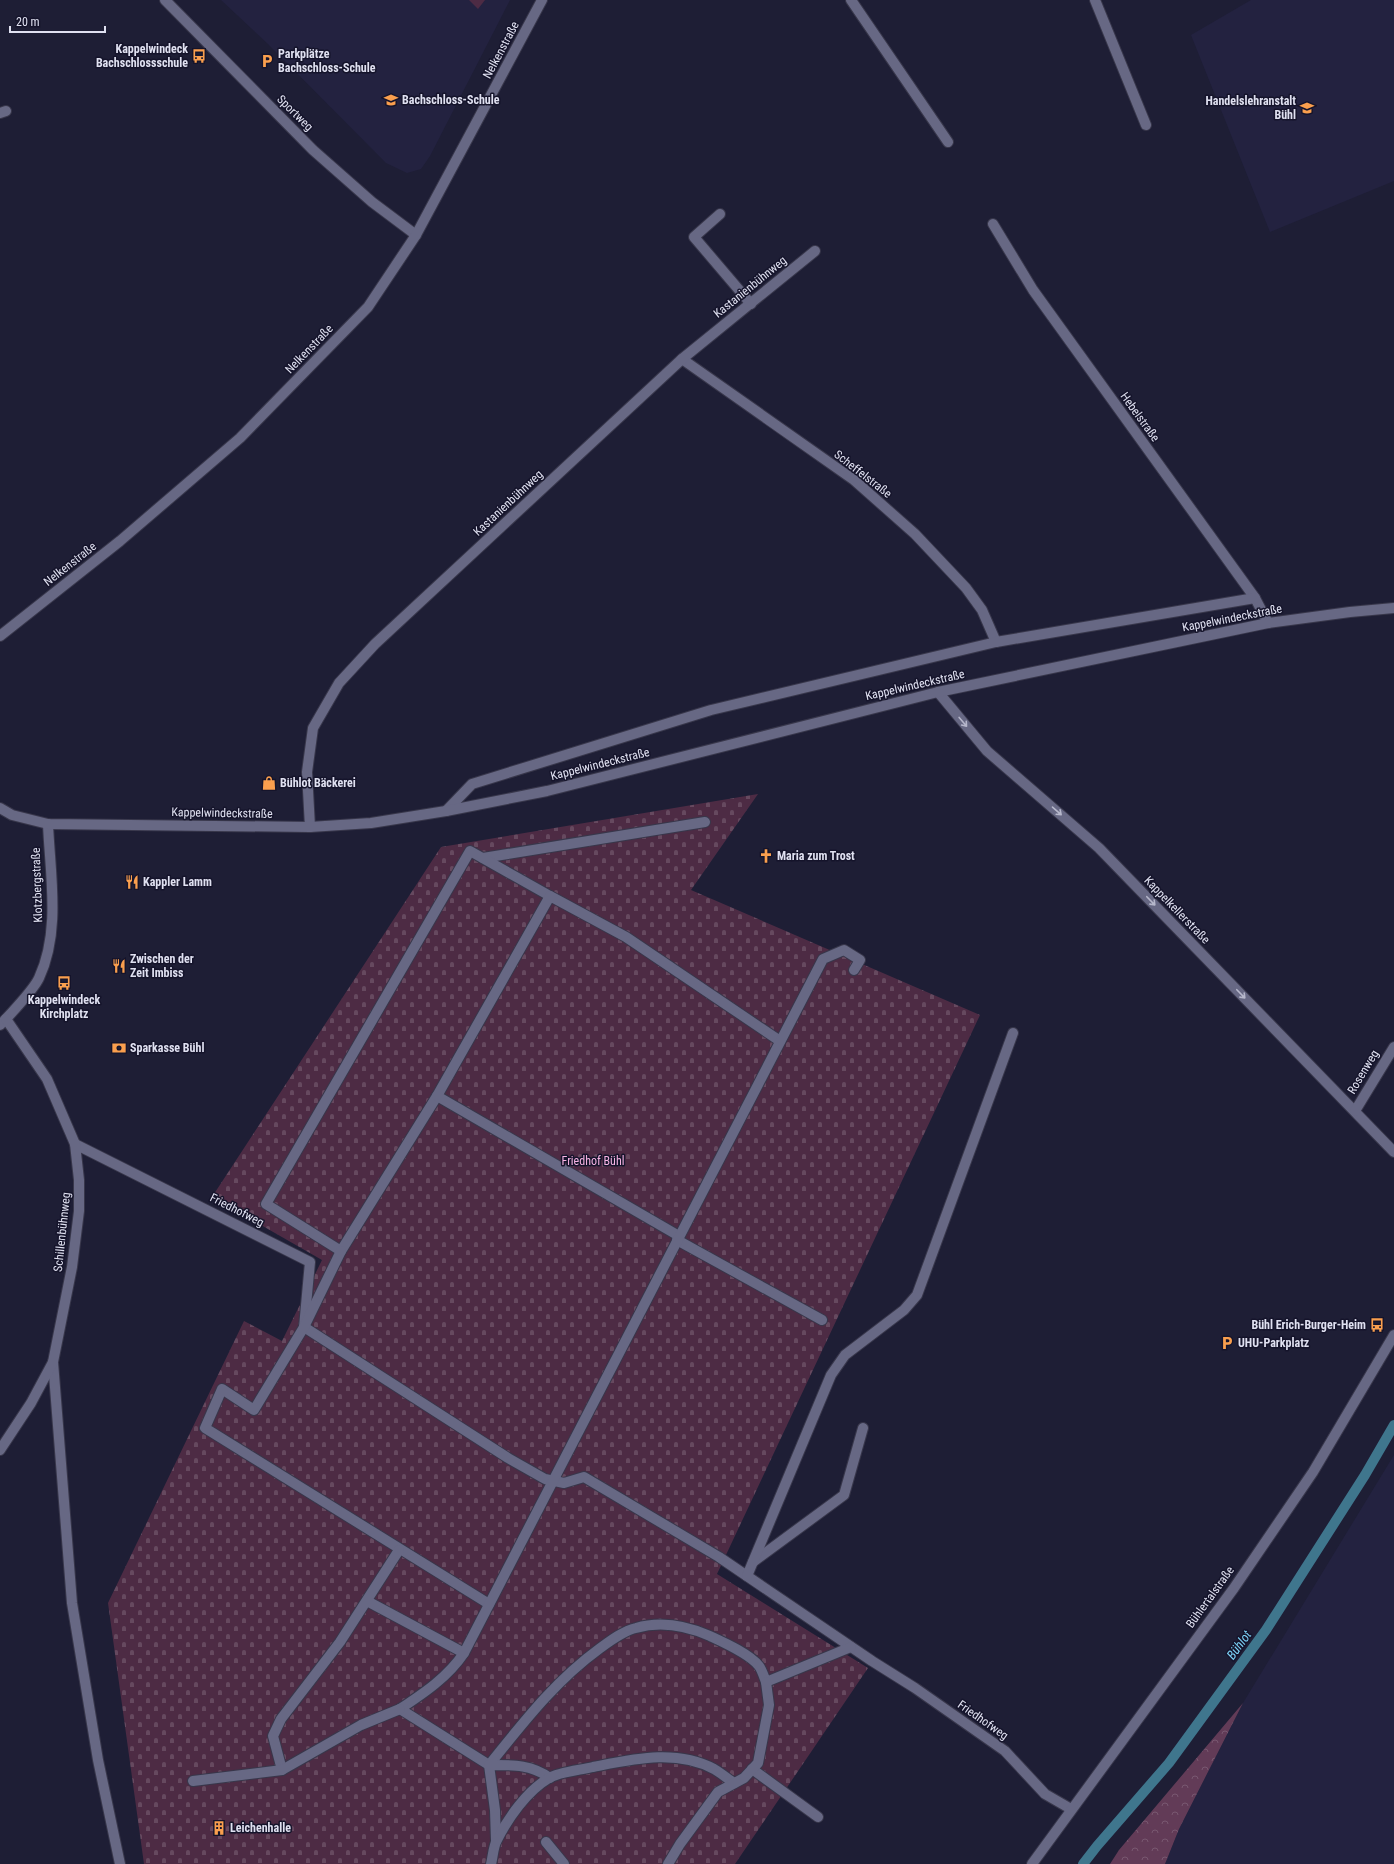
<svg xmlns="http://www.w3.org/2000/svg" width="1394" height="1864" viewBox="0 0 1394 1864" font-family="'Roboto Condensed',sans-serif">
<style>
.built{fill:#232240}
.forest{fill:url(#forest-crowns)}
.cemetery{fill:url(#cemetery-stones)}
.pitch{fill:#4d2b44}
.lines{fill:none;stroke-linecap:round;stroke-linejoin:round}
.stream{stroke:#3f768d;stroke-width:10}
.service-casing{stroke:#38374b;stroke-width:12}
.minor-casing{stroke:#38374b;stroke-width:12}
.tertiary-casing{stroke:#38374b;stroke-width:12}
.service{stroke:#676884;stroke-width:10}
.minor{stroke:#676884;stroke-width:10}
.tertiary{stroke:#676884;stroke-width:10}
.oneway{stroke:#b6b7cb}
.labels{text-anchor:middle;dominant-baseline:central;stroke-width:3;stroke-linejoin:round;paint-order:stroke}
.poi-label{font-size:12px;font-weight:bold;fill:#e0e1f1;stroke:#15142b;text-anchor:start}
.street-label{font-size:12px;fill:#e0e1f1;stroke:#15142b}
.park-label{font-size:12px;fill:#f7b4e4;stroke:#15142b}
.water-label{font-size:13px;font-style:italic;fill:#7dd3f8;stroke:#15142b}
</style>
<defs>
<pattern id="forest-crowns" width="20" height="18" patternUnits="userSpaceOnUse"><rect width="20" height="18" fill="#623b57"/><path d="M2 6a3 3 0 1 1 6 0M12 15a3 3 0 1 1 6 0" fill="none" stroke="#785770"/></pattern>
<pattern id="cemetery-stones" width="16" height="16" patternUnits="userSpaceOnUse"><rect width="16" height="16" fill="#4d2b44"/><path d="M2 7V4a2 2 0 0 1 4 0v3zM10 15v-3a2 2 0 0 1 4 0v3z" fill="#66495f"/></pattern>
</defs>
<rect width="100%" height="100%" fill="#1e1e35"/>
<g class="built">
<polygon points="221,0 510,0 430,156 421,169 407,173 386,163 268,44"/>
<polygon points="1251,0 1394,0 1394,181 1270,232 1191,35"/>
<polygon points="1394,1455 1394,1864 1165,1864 1179,1829 1243,1703"/>
</g>
<polygon class="forest" points="1243,1703 1179,1829 1165,1864 1110,1864 1119,1850"/>
<polygon class="cemetery" points="758,794 691,890 980,1015 717,1574 868,1668 735,1864 144,1864 108,1603 244,1321 282,1341 322,1260 212,1197 441,847"/>
<polygon class="pitch" points="469,0 485,0 478,9"/>
<g class="lines">
<polyline class="stream" points="1083,1864 1097,1846 1169,1763 1266,1630 1365,1475 1394,1425"/>
<defs>
<g id="service">
<polyline points="851,0 948,142"/>
<polyline points="1095,0 1146,125"/>
<polyline points="0,113 6,111"/>
<polyline points="720,214 694,237 751,304"/>
<polyline points="483,858 705,822"/>
<polyline points="437,1096 341,1251 266,1204 470,851 550,896"/>
<polyline points="75,1144 310,1262 304,1327 508,1458 545,1479 564,1483 584,1477 719,1557 872,1661 915,1688 1005,1751 1045,1794 1071,1809"/>
<polyline points="679,1236 437,1096 550,896 626,937 780,1041"/>
<polyline points="677,1240 822,1320"/>
<polyline points="341,1251 304,1327 254,1410 222,1389 205,1428 489,1604"/>
<polyline points="53,1362 72,1603 98,1760 120,1864"/>
<polyline points="753,1562 844,1495 863,1428"/>
<polyline points="747,1576 831,1375 845,1355 904,1310 917,1295 1013,1033"/>
<polyline points="367,1601 464,1653"/>
<path d="M851 1647 766 1682C764 1677 762 1670 759 1666 750 1654 723 1642 710 1636 687 1626 660 1621 636 1628 623 1631 610 1641 599 1649 555 1681 523 1723 489 1765L400 1709C424 1693 448 1677 464 1653L823 959 844 950 860 960 854 970"/>
<polyline points="752,1769 818,1817"/>
<polyline points="282,1770 273,1736 281,1719 340,1642 399,1550"/>
<polyline points="193,1781 282,1770 361,1725 400,1709"/>
<path d="M496 1841 495 1810 489 1765C512 1765 531 1764 550 1778"/>
<polyline points="546,1842 564,1864"/>
<path d="M491 1864C493 1857 493 1847 497 1840 508 1818 527 1791 549 1778 559 1772 581 1770 593 1767 634 1759 676 1749 714 1769 721 1773 728 1779 734 1783"/>
<polyline points="668,1864 680,1844 718,1792 744,1778 758,1763 769,1705 766,1682"/>
</g>
<g id="minor">
<polyline points="165,0 313,150 372,202 416,235"/>
<polyline points="993,224 1033,290 1255,598 1268,623"/>
<polyline points="682,359 854,480 915,534 966,588 982,610 996,642"/>
<polyline points="0,636 120,541 240,438 368,307 416,235 542,0"/>
<polyline points="938,692 987,751 1099,848 1394,1152"/>
<polyline points="446,811 472,784 711,710 996,642 1255,598"/>
<polyline points="310,827 307,772 313,728 339,683 375,644 682,359 815,251"/>
<path d="M0 1025C9 1016 34 989 39 978 61 931 50 874 48 824"/>
<polyline points="1355,1111 1394,1047"/>
<polyline points="0,1450 31,1403 53,1362 72,1267 79,1211 79,1180 75,1144 47,1079 6,1019"/>
</g>
<g id="tertiary">
<polyline points="0,808 12,815 48,824 310,827 371,823 446,811 547,791 938,692 1268,623 1350,612 1394,608"/>
<polyline points="1032,1864 1234,1588 1313,1472 1394,1335"/>
</g>
</defs>
<use href="#service" class="service-casing"/>
<use href="#minor" class="minor-casing"/>
<use href="#tertiary" class="tertiary-casing"/>
<use href="#service" class="service"/>
<use href="#minor" class="minor"/>
<use href="#tertiary" class="tertiary"/>
</g>
<defs><path id="oneway-shaft" d="M-6 0H5M1.5-3L5.5 0L1.5 3" fill="none" stroke-width="1.6" stroke-linecap="round" stroke-linejoin="round"/></defs>
<g class="oneway">
<use href="#oneway-shaft" transform="translate(963 722) rotate(50)"/>
<use href="#oneway-shaft" transform="translate(1057 811) rotate(41)"/>
<use href="#oneway-shaft" transform="translate(1151 901) rotate(46)"/>
<use href="#oneway-shaft" transform="translate(1241 994) rotate(46)"/>
</g>
<defs>
<symbol id="bus-bare" viewBox="-9 -9 18 18"><path d="M-5-6H5V4H4V6H2V4H-2V6H-4V4H-5ZM-3.5-4V0h7V-4ZM-3.5 1.2v1.5H-2V1.2ZM2 1.2v1.5H3.5V1.2Z" fill="#fa9f4e" stroke="#15142b" stroke-width="2.5" paint-order="stroke"/></symbol>
<symbol id="parking-bare" viewBox="-9 -9 18 18"><path d="M-3.5-5.5H1a3.5 3.5 0 0 1 0 7H-1V5.5H-3.5ZM-1-3.4V-.6H.8a1.4 1.4 0 0 0 0-2.8Z" fill="#fa9f4e" stroke="#15142b" stroke-width="2.5" paint-order="stroke"/></symbol>
<symbol id="school-bare" viewBox="-9 -9 18 18"><path d="M0-5L7-2L0 1L-7-2ZM-4 1L0 2.5L4 1V4Q0 6-4 4Z" fill="#fa9f4e" stroke="#15142b" stroke-width="2.5" paint-order="stroke"/></symbol>
<symbol id="shop-bare" viewBox="-9 -9 18 18"><path d="M-5-2.5h2.3a2.7 3.5 0 0 1 5.4 0H5L5.5 6h-11ZM-1.5-2.5h3a1.5 2.3 0 0 0-3 0Z" fill="#fa9f4e" stroke="#15142b" stroke-width="2.5" paint-order="stroke"/></symbol>
<symbol id="church-bare" viewBox="-9 -9 18 18"><path d="M-1.2-6h2.4v3.5h3.3v2.4h-3.3V6h-2.4V-.1h-3.3v-2.4h3.3Z" fill="#fa9f4e" stroke="#15142b" stroke-width="2.5" paint-order="stroke"/></symbol>
<symbol id="restaurant-bare" viewBox="-9 -9 18 18"><path d="M-5-6h1v4h1v-4h1v4h1v-4h1v5L-1.5 .5V6h-2V.5L-5-1ZM5-6V6H3V1.5H1.5Q1.5-4 5-6Z" fill="#fa9f4e" stroke="#15142b" stroke-width="2.5" paint-order="stroke"/></symbol>
<symbol id="bank-bare" viewBox="-9 -9 18 18"><path d="M-6-4H6V4H-6ZM0-2.3a2.3 2.3 0 1 0 0 4.6a2.3 2.3 0 1 0 0-4.6Z" fill="#fa9f4e" stroke="#15142b" stroke-width="2.5" paint-order="stroke"/></symbol>
<symbol id="building-bare" viewBox="-9 -9 18 18"><path d="M-4-6H4V6H1V3H-1V6H-4ZM-2.5-4.3h1.7v1.8h-1.7ZM.8-4.3h1.7v1.8H.8ZM-2.5-1h1.7V.8h-1.7ZM.8-1h1.7V.8H.8Z" fill="#fa9f4e" stroke="#15142b" stroke-width="2.5" paint-order="stroke"/></symbol>
</defs>
<g fill-rule="evenodd">
<use href="#bus-bare" x="189" y="46" width="20" height="20"/>
<use href="#parking-bare" x="257" y="51" width="20" height="20"/>
<use href="#school-bare" x="381" y="90" width="20" height="20"/>
<use href="#school-bare" x="1297" y="98" width="20" height="20"/>
<use href="#shop-bare" x="259" y="773" width="20" height="20"/>
<use href="#church-bare" x="756" y="846" width="20" height="20"/>
<use href="#restaurant-bare" x="122" y="872" width="20" height="20"/>
<use href="#restaurant-bare" x="109" y="956" width="20" height="20"/>
<use href="#bus-bare" x="54" y="973" width="20" height="20"/>
<use href="#bank-bare" x="109" y="1038" width="20" height="20"/>
<use href="#bus-bare" x="1367" y="1315" width="20" height="20"/>
<use href="#parking-bare" x="1217" y="1333" width="20" height="20"/>
<use href="#building-bare" x="209" y="1818" width="20" height="20"/>
</g>
<g class="labels">
<g class="poi-label">
<text x="188" y="49" text-anchor="end">Kappelwindeck<tspan x="188" dy="14">Bachschlossschule</tspan></text>
<text x="278" y="54">Parkplätze<tspan x="278" dy="14">Bachschloss-Schule</tspan></text>
<text x="402" y="100">Bachschloss-Schule</text>
<text x="1296" y="101" text-anchor="end">Handelslehranstalt<tspan x="1296" dy="14">Bühl</tspan></text>
<text x="280" y="783">Bühlot Bäckerei</text>
<text x="777" y="856">Maria zum Trost</text>
<text x="143" y="882">Kappler Lamm</text>
<text x="130" y="959">Zwischen der<tspan x="130" dy="14">Zeit Imbiss</tspan></text>
<text x="64" y="1000" text-anchor="middle">Kappelwindeck<tspan x="64" dy="14">Kirchplatz</tspan></text>
<text x="130" y="1048">Sparkasse Bühl</text>
<text x="1366" y="1325" text-anchor="end">Bühl Erich-Burger-Heim</text>
<text x="1238" y="1343">UHU-Parkplatz</text>
<text x="230" y="1828">Leichenhalle</text>
</g>
<g class="street-label">
<text transform="translate(501 50) rotate(-62)">Nelkenstraße</text>
<text transform="translate(295 113) rotate(45)">Sportweg</text>
<text transform="translate(750 287) rotate(-39)">Kastanienbühnweg</text>
<text transform="translate(309 349) rotate(-46)">Nelkenstraße</text>
<text transform="translate(1140 417) rotate(54)">Hebelstraße</text>
<text transform="translate(863 474) rotate(38)">Scheffelstraße</text>
<text transform="translate(508 503) rotate(-43)">Kastanienbühnweg</text>
<text transform="translate(70 564) rotate(-38)">Nelkenstraße</text>
<text transform="translate(1232 618) rotate(-11)">Kappelwindeckstraße</text>
<text transform="translate(915 685) rotate(-13)">Kappelwindeckstraße</text>
<text transform="translate(600 764) rotate(-14)">Kappelwindeckstraße</text>
<text transform="translate(222 813) rotate(1)">Kappelwindeckstraße</text>
<text transform="translate(37 885) rotate(-92)">Klotzbergstraße</text>
<text transform="translate(1177 910) rotate(46)">Kappelkellerstraße</text>
<text transform="translate(1363 1072) rotate(-59)">Rosenweg</text>
<text transform="translate(237 1210) rotate(27)">Friedhofweg</text>
<text transform="translate(62 1232) rotate(-84)">Schillenbühnweg</text>
<text transform="translate(1210 1597) rotate(-54)">Bühlertalstraße</text>
<text transform="translate(983 1720) rotate(35)">Friedhofweg</text>
</g>
<g class="park-label">
<text x="593" y="1161">Friedhof Bühl</text>
</g>
<g class="water-label">
<text transform="translate(1239 1645) rotate(-54)">Bühlot</text>
</g>
</g>
<path d="M10 26v6h95v-6" fill="none" stroke="#e0e1f1" stroke-width="2"/>
<text x="16" y="26" font-size="12" fill="#e0e1f1" stroke="#15142b" stroke-width="3" paint-order="stroke">20 m</text>
</svg>
